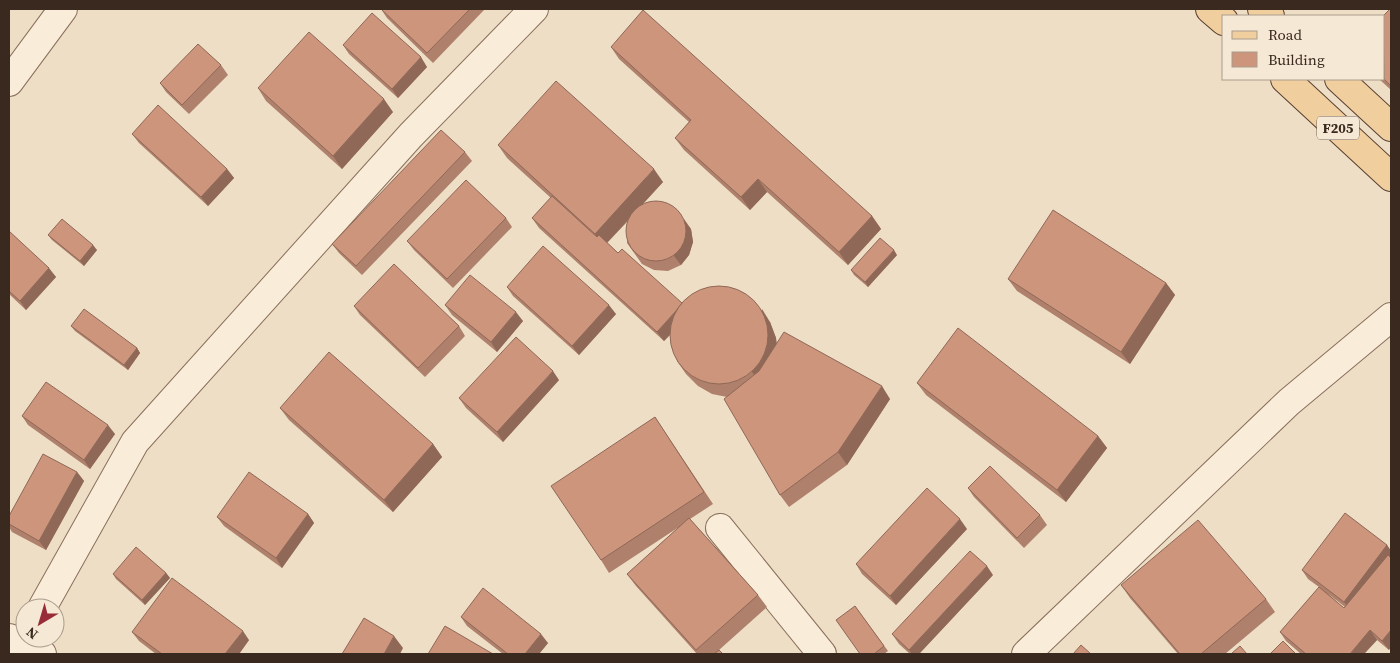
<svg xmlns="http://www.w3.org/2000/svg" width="1400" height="663" viewBox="0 0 1400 663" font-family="'Source Serif 4',serif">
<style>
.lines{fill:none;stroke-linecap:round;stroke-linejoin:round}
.minor-casing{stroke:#896f5c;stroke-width:30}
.primary-casing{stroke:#573e30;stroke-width:30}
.minor{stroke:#f9ecd9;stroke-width:28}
.primary{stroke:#f0ce9e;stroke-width:28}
.wall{fill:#af806b;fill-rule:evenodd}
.shaded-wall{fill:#8f6857}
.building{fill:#cc957c;stroke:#8f6857}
.labels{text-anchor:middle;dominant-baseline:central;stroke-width:4;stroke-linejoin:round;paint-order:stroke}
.shield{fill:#f5e9d5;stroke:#726356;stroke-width:1}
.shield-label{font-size:14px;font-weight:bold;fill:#3a291f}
</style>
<rect width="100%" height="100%" fill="#eedec6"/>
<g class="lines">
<defs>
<g id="minor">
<polyline points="9,82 63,9"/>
<polyline points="720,528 822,654"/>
<polyline points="42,608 135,442 411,135 534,9"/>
<polyline points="9,638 23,643 42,654"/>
<polyline points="1026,654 1289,402 1391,317"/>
</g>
<g id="primary">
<polyline points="1210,9 1224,21"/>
<polyline points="1262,9 1270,16"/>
<polyline points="1285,79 1391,177"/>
<polyline points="1339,79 1391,127"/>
</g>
</defs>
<use href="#minor" class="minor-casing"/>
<use href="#primary" class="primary-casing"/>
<use href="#minor" class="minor"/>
<use href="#primary" class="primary"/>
</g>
<g class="wall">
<polygon points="381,9 485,9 433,63 387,18"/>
<polygon points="1391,9 1391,90 1379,79 1384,79"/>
<polygon points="343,45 427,67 398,98 349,54"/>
<polygon points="611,47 872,216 881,229 848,265 767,192 750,210 684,150 675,138 689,122 619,59"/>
<polygon points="221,65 228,75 189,114 166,92 160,83"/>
<polygon points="258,88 393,112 342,169 266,101"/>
<polygon points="132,134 227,169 234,178 208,206 139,143"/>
<polygon points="498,145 663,182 643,204 691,229 693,242 689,255 681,265 668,271 654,270 642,264 627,243 628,221 607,243 618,253 682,303 770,322 776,338 777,344 890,399 847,465 789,507 780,495 727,397 712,394 698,386 686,374 677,361 671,334 664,341 539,228 532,218 551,198 507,158"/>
<polygon points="465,152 472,161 362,275 339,253 332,244"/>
<polygon points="506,218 512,227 453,288 414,250 407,241"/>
<polygon points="9,231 56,277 26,310 9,294"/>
<polygon points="48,235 97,250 84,266 52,240"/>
<polygon points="897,255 868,287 854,275 851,270"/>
<polygon points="1008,279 1166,283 1175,295 1130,364 1017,291"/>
<polygon points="507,287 616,314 579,355 513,296"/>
<polygon points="445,305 523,321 497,352 452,315"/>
<polygon points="354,306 459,326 465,336 425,377 360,315"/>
<polygon points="71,326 137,348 140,353 128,370 75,331"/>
<polygon points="559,380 503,442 466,408 459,398"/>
<polygon points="917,383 1098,436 1107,448 1066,502 926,395"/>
<polygon points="280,408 433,444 442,457 393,512 289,420"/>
<polygon points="22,416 115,434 90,469 28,425"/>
<polygon points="655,417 713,504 690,519 758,595 767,607 719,650 723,654 697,654 636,586 627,574 679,527 609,573 601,560"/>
<polygon points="77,472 84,481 46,550 12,532 9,527 9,516"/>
<polygon points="968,488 1040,515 1047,525 1024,548 974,497"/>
<polygon points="308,514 314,523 282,568 224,526 217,517"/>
<polygon points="967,529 896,605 862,574 856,564"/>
<path d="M1387 545 1391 551 1389 650 1377 640 1364 654H1301L1286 641 1280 632 1319 587 1308 579 1302 570ZM1327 593 1345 607 1344 608Z"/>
<polygon points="166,573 170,578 145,605 116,579 113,574"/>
<polygon points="993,575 919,654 910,654 899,644 892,634"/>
<polygon points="1121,585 1266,599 1275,612 1225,654 1178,654 1130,598"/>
<polygon points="855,606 888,651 884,654 860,654"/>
<polygon points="461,617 548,643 539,654 503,654 467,626"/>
<polygon points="132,632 249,640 239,654 156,654 139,641"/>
</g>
<g class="shaded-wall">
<polygon points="421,57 427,67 398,98 392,89"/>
<polygon points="384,99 393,112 342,169 333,156"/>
<polygon points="227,169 234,178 208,206 201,197"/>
<polygon points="654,169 663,182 604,246 595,234"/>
<polygon points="758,179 767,192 750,210 741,197"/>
<polygon points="872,216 881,229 848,265 839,252"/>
<polygon points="684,219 691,229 693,242 689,255 681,265 674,256"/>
<polygon points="93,245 97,250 84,266 80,261"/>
<polygon points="894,250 897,255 868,287 865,282"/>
<polygon points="49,268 56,277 26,310 20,301"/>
<polygon points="1166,283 1175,295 1130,364 1121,352"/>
<polygon points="683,304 690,313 664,341 657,332"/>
<polygon points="609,305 616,314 579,355 572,346"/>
<polygon points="762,309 770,322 776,338 777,355 761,384 752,372"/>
<polygon points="516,312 523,321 497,352 491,342"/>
<polygon points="137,348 140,353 128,370 124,365"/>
<polygon points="553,371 559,380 503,442 497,432"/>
<polygon points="882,386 890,399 847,465 838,452"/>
<polygon points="108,425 115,434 90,469 84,460"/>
<polygon points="1098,436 1107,448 1066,502 1057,490"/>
<polygon points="433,444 442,457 393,512 384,500"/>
<polygon points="77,472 84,481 46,550 39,541"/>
<polygon points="308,514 314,523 282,568 276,558"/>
<polygon points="960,519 967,529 896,605 890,596"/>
<polygon points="1387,545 1391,551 1391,557 1351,611 1344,602"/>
<polygon points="987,566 993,575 919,654 912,654 909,650"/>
<polygon points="166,573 170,578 145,605 142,600"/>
<polygon points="1370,630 1377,640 1364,654 1350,654"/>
<polygon points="1391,630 1391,647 1389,650 1382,641"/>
<polygon points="243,631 249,640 239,654 225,654"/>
<polygon points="541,634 548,643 539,654 525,654"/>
<polygon points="394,636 403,648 400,654 384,654"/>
</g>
<g class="building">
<polygon points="381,9 470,9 427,53"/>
<polygon points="1390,9 1391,9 1391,86 1384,79 1383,16"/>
<polygon points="643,10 872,216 839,252 758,179 741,197 675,138 691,120 611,47"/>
<polygon points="372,13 421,57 392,89 343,45"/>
<polygon points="309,32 384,99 333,156 258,88"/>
<polygon points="198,44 221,65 182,105 160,83"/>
<polygon points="556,81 654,169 595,234 498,145"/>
<polygon points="158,105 227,169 201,197 132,134"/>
<polygon points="441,130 465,152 356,266 332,244"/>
<polygon points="466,180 506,218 447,279 407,241"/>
<polygon points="552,196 597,237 599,235 618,253 622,249 682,303 675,312 657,332 532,218"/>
<circle cx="656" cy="231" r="30"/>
<polygon points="1053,210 1166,283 1121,352 1008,279"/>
<polygon points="62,219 93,245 80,261 48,235"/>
<polygon points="9,231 49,268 20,301 9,291"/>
<polygon points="880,238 894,250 865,282 851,270"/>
<polygon points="543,246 609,305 572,346 507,287"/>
<polygon points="394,264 459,326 418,368 354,306"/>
<polygon points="470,275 516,312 491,342 445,305"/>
<circle cx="719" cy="335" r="49"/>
<polygon points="84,309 137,348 124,365 71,326"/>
<polygon points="958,328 1098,436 1057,490 917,383"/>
<polygon points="784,332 882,386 838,452 780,495 724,399 759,371"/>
<polygon points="516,337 553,371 497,432 459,398"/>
<polygon points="329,352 433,444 384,500 280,408"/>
<polygon points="46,382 108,425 84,460 22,416"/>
<polygon points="655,417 704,492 601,560 551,486"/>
<polygon points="43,454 77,472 39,541 9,524 9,516"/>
<polygon points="990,466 1040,515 1017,538 968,488"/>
<polygon points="249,472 308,514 276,558 217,517"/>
<polygon points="927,488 960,519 890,596 856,564"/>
<polygon points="1345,513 1387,545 1344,602 1302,570"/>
<polygon points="689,518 758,595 696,650 627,574"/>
<polygon points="1198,520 1266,599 1201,654 1180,654 1121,585"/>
<polygon points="136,547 166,573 142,600 113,574"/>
<polygon points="970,551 987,566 909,650 892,634"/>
<polygon points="1388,555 1391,558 1391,630 1382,641 1370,630 1350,654 1306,654 1280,632 1319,587 1344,608"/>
<polygon points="172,578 243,631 225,654 162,654 132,632"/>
<polygon points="483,588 541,634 525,654 508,654 461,617"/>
<polygon points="855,606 884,646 874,654 860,654 836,620"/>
<polygon points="364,618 394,636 384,654 342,654"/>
<polygon points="445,626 493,654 428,654"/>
<polygon points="1283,641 1296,654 1270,654"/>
<polygon points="1081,645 1091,654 1073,654"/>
<polygon points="1240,646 1247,654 1231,654"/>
<polygon points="719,650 723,654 714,654"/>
</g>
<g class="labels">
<rect class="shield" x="1317" y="116.5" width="42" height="23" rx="4"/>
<g class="shield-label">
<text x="1338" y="128">F205</text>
</g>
</g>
<rect width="1400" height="663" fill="none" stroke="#3a291f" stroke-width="20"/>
<rect x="1222" y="15" width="162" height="65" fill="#f5e9d5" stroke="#aa9c8c"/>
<rect x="1232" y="31" width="25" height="8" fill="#f0ce9e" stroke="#aa9c8c"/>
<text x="1268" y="40" font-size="15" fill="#3a291f">Road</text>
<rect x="1232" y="52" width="25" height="15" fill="#cc957c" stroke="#aa9c8c"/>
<text x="1268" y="65" font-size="15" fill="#3a291f">Building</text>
<g transform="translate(40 623) rotate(218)"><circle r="24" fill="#f5e9d5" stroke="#aa9c8c"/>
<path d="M0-4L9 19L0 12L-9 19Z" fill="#982c38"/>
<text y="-8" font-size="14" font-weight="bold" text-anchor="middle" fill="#3a291f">N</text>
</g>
</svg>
